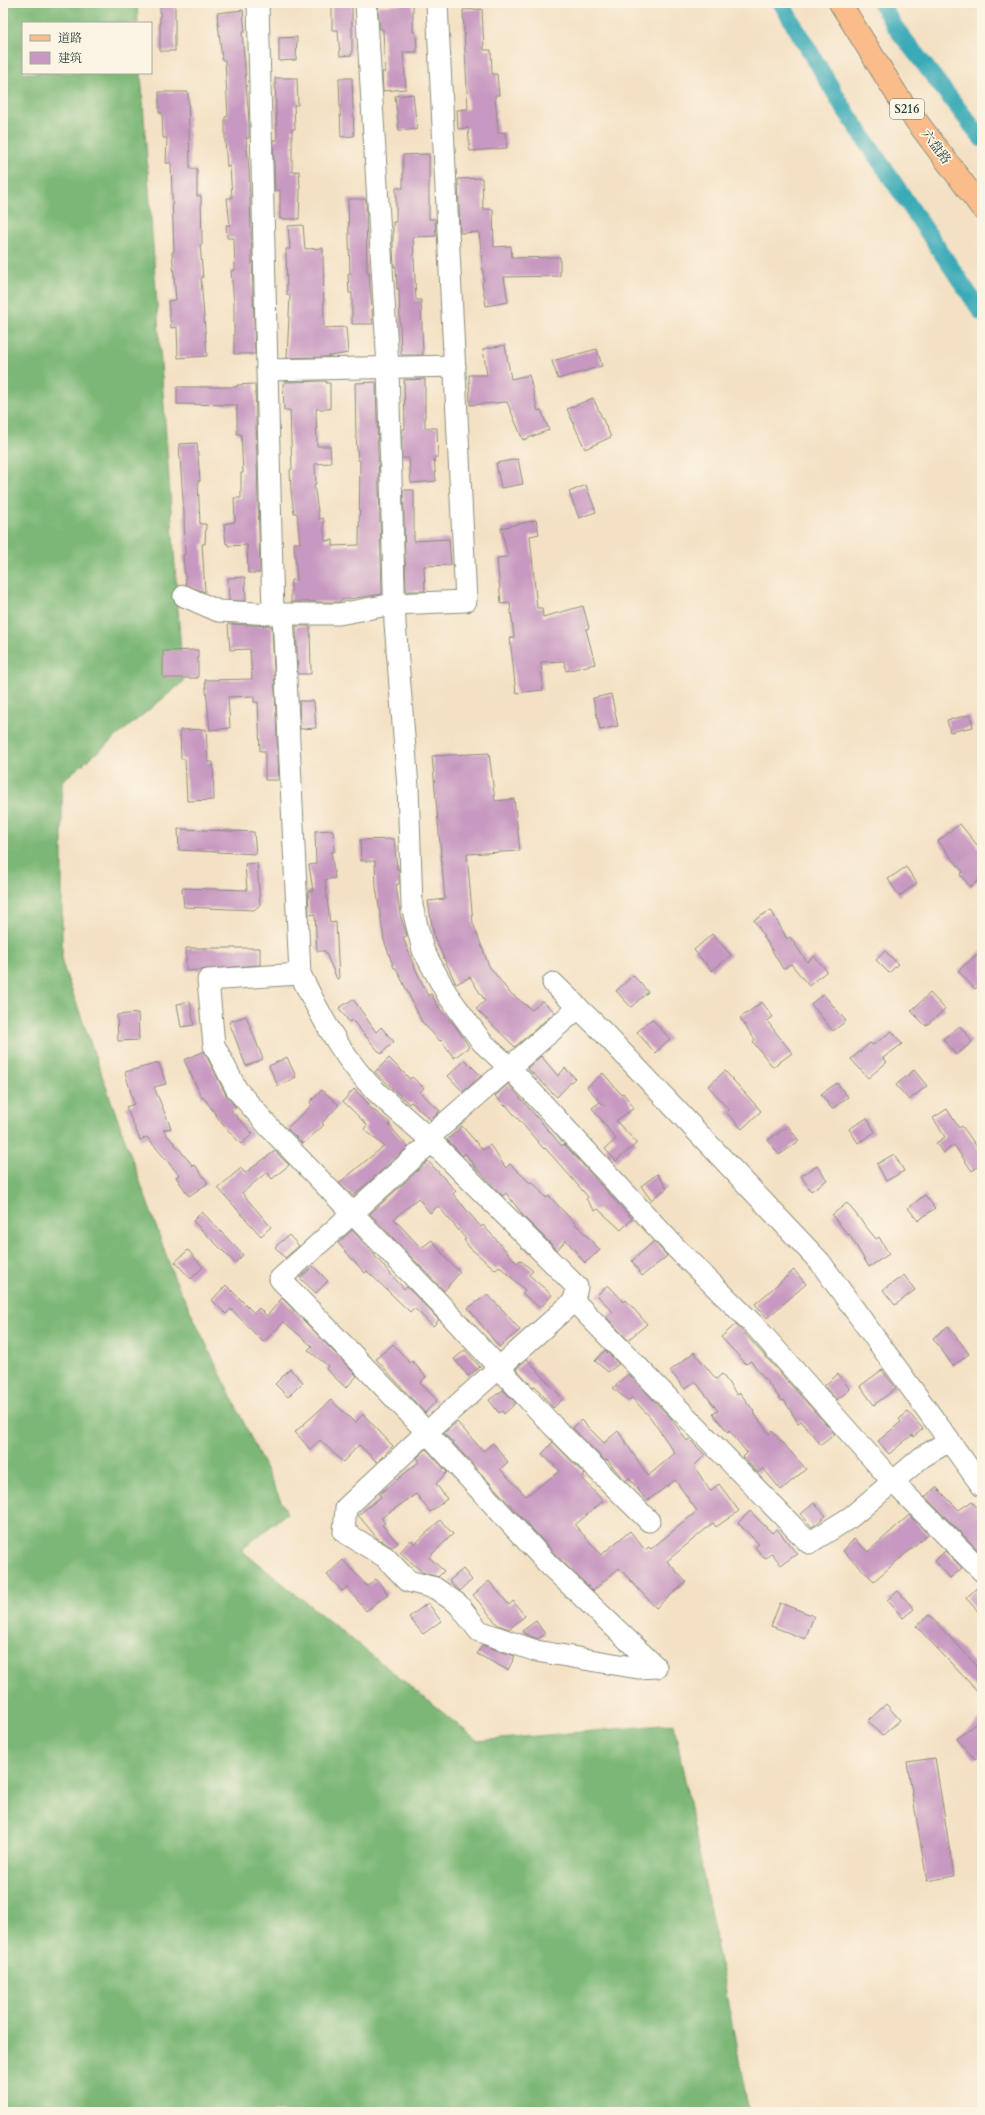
<svg xmlns="http://www.w3.org/2000/svg" width="985" height="2115" viewBox="0 0 985 2115" font-family="Cardo,'Noto Serif SC',serif">
<style>
.forest{fill:#7cb776;stroke:#4e7a55}
.lines{fill:none;stroke-linecap:round;stroke-linejoin:round}
.canal{stroke:#3aaab7;stroke-width:17}
.building{fill:#c798c1}
.minor-casing{stroke:#8a8f7c;stroke-width:23}
.major-casing{stroke:#8a8f7c;stroke-width:24}
.minor{stroke:#fff;stroke-width:21}
.major{stroke:#fabc8b;stroke-width:22}
.labels{text-anchor:middle;dominant-baseline:central;stroke-width:3.5;stroke-linejoin:round;paint-order:stroke}
.shield{fill:#fcf5e5;stroke:#617469;stroke-width:1}
.shield-label{font-size:12px;font-weight:bold;fill:#1f3d34}
.street-label{font-size:13px;fill:#1f3d34;stroke:#fcf5e5}
</style>
<rect width="100%" height="100%" fill="#fcf5e5"/>
<filter id="ink" filterUnits="userSpaceOnUse"><feTurbulence type="fractalNoise" baseFrequency=".025" numOctaves="2"/><feDisplacementMap in="SourceGraphic" scale="8" xChannelSelector="R" yChannelSelector="G"/><feConvolveMatrix kernelMatrix="1 2 1 2 8 2 1 2 1" color-interpolation-filters="sRGB"/></filter>
<filter id="wash" filterUnits="userSpaceOnUse"><feTurbulence type="fractalNoise" baseFrequency=".012" numOctaves="4" result="noise"/><feDisplacementMap in="SourceGraphic" scale="16" xChannelSelector="R" yChannelSelector="G"/><feGaussianBlur stdDeviation="0.9" result="paint"/><feColorMatrix in="noise" values="0 0 0 0 0 0 0 0 0 0 0 0 0 0 0 0 0 1.4 0 .05"/><feComposite in="paint" operator="in"/></filter>
<g filter="url(#wash)">
<rect width="100%" height="100%" fill="#f4e1c5"/>
<polygon class="forest" points="3,3 137,3 138,23 23,23 23,73 141,73 183,682 62,781 62,963 174,1277 287,1513 241,1550 478,1741 674,1724 749,2112 3,2112"/>
<g class="lines">
<g class="canal">
<polyline points="781,3 843,107 982,313"/>
<polyline points="881,3 895,27 982,139"/>
</g>
</g>
<g id="blocks">
<g class="building">
<rect x="160" y="3" width="15" height="48"/>
<polygon points="413,4 413,32 416,32 417,52 403,52 406,89 383,91 382,72 385,72 383,29 380,29 378,6"/>
<polygon points="332,6 352,6 352,55 340,56 338,30 332,30"/>
<polygon points="482,9 484,50 491,50 492,74 497,74 499,95 495,95 498,133 505,132 507,148 470,151 468,128 458,129 457,110 468,109 463,10"/>
<polygon points="243,10 245,32 242,32 249,121 249,138 246,138 249,169 255,354 234,354 234,302 231,271 235,270 234,238 227,238 226,225 230,225 227,198 232,198 230,166 227,167 225,140 225,117 228,116 225,60 222,60 217,13"/>
<polygon points="297,37 296,60 279,61 279,38"/>
<polygon points="275,78 297,78 298,105 294,105 295,129 292,129 292,172 299,171 300,189 299,219 280,219 280,190 275,191 273,140 277,140"/>
<polygon points="339,78 352,78 354,136 341,137"/>
<polygon points="159,92 188,92 190,169 197,169 197,196 201,196 202,245 200,245 203,278 201,278 207,356 178,358 177,327 171,328 168,301 176,300 172,252 174,252 171,163 166,163 167,138 163,138 162,113 159,113"/>
<polygon points="413,94 417,129 399,131 395,96"/>
<polygon points="429,154 429,219 435,219 436,236 413,237 416,300 421,300 423,355 401,355 399,289 397,289 396,266 394,267 393,248 393,222 396,222 396,188 403,188 403,155"/>
<polygon points="482,178 483,209 493,209 494,247 511,246 512,258 560,257 560,276 504,277 508,302 486,306 482,282 484,281 479,232 460,233 458,179"/>
<polygon points="348,199 366,199 367,273 369,273 373,324 352,324 352,293 349,293 348,274 350,274"/>
<polygon points="303,225 305,249 323,248 324,328 346,327 348,353 325,357 287,358 290,295 287,295 286,249 290,249 288,226"/>
<polygon points="505,345 511,379 529,375 538,411 541,410 549,430 523,440 507,402 470,405 469,375 487,375 483,349"/>
<polygon points="597,349 602,366 558,379 552,361"/>
<polygon points="425,379 425,428 437,428 438,457 434,457 436,481 411,483 409,458 402,458 402,429 405,429 404,380"/>
<polygon points="326,381 326,383 330,383 330,409 316,409 317,446 330,446 331,463 315,464 316,484 314,484 319,519 323,518 325,541 333,540 333,546 359,545 360,460 358,460 356,437 355,383 376,382 382,594 341,600 341,601 338,602 291,602 291,580 297,580 294,543 300,543 297,513 294,513 291,491 290,470 292,469 290,410 284,410 283,384 286,382"/>
<polygon points="255,384 260,573 248,573 247,545 228,546 228,544 226,544 224,524 235,522 234,498 241,498 241,473 243,473 241,434 237,434 237,405 177,404 177,387 237,387 237,385"/>
<polygon points="593,398 611,437 585,449 567,409"/>
<polygon points="197,443 200,481 198,481 200,524 206,524 205,544 202,544 205,592 186,585 183,555 185,554 184,513 179,444"/>
<polygon points="518,459 523,484 501,488 496,463"/>
<polygon points="586,485 596,512 579,518 569,492"/>
<polygon points="403,490 414,490 414,541 449,539 451,565 424,566 425,591 406,591"/>
<polygon points="536,520 539,534 530,536 537,608 542,608 543,617 583,606 589,628 586,629 595,664 566,671 564,661 541,662 543,690 516,693 510,638 514,637 510,603 501,604 497,558 508,557 501,528"/>
<polygon points="245,577 246,601 229,600 228,578"/>
<polygon points="228,624 272,626 279,780 265,780 265,751 260,751 258,702 254,702 254,696 228,697 230,728 210,730 205,680 252,679 250,649 230,650"/>
<polygon points="296,626 310,626 311,674 298,674"/>
<polygon points="198,650 198,678 163,678 163,651"/>
<polygon points="611,694 618,726 600,730 593,698"/>
<polygon points="299,701 314,701 316,728 300,729"/>
<polygon points="970,715 973,727 950,732 947,720"/>
<polygon points="206,729 208,762 213,762 214,800 187,801 185,759 181,759 180,730"/>
<polygon points="489,753 495,801 514,799 520,851 467,854 473,923 489,966 509,992 532,1010 542,1001 555,1012 515,1047 476,1009 485,1001 470,977 456,984 434,937 428,901 445,899 432,756"/>
<polygon points="960,824 982,851 982,878 970,887 960,874 963,872 938,841"/>
<polygon points="178,829 254,832 256,854 179,850"/>
<polygon points="333,830 334,852 331,852 335,878 325,880 330,923 336,922 339,979 337,979 325,951 317,951 315,914 309,915 308,891 313,891 309,865 316,864 315,831"/>
<polygon points="394,839 397,869 399,869 399,884 396,885 400,914 407,936 403,937 412,961 428,996 431,994 439,1008 456,1027 469,1047 454,1058 441,1040 440,1041 422,1022 396,968 394,968 384,940 376,887 375,861 361,861 360,840"/>
<polygon points="257,863 260,905 254,910 184,907 182,888 247,890 245,864"/>
<polygon points="906,867 917,883 899,896 888,879"/>
<polygon points="771,910 787,939 790,937 807,962 814,956 827,971 809,986 791,964 783,969 754,920"/>
<polygon points="712,934 731,955 712,971 694,950"/>
<polygon points="186,948 260,948 260,965 186,971"/>
<polygon points="982,950 982,983 975,989 958,971"/>
<polygon points="885,951 898,964 889,973 876,960"/>
<polygon points="633,975 648,992 631,1007 616,991"/>
<polygon points="930,993 945,1009 926,1026 911,1011"/>
<polygon points="823,994 846,1021 833,1031 811,1004"/>
<polygon points="353,999 376,1032 381,1027 394,1042 381,1054 352,1020 349,1022 339,1008"/>
<polygon points="190,1002 194,1025 181,1027 177,1004"/>
<polygon points="762,1002 773,1017 767,1021 792,1053 773,1067 753,1042 755,1040 740,1018"/>
<polygon points="138,1013 139,1040 118,1041 117,1015"/>
<polygon points="246,1016 263,1059 246,1066 229,1022"/>
<polygon points="652,1019 670,1039 655,1053 637,1032"/>
<polygon points="960,1026 972,1042 956,1055 943,1039"/>
<polygon points="892,1031 902,1044 883,1058 887,1062 868,1078 851,1059 870,1043 873,1045"/>
<polygon points="204,1051 226,1095 236,1108 231,1111 253,1134 241,1144 223,1125 204,1098 202,1098 184,1060"/>
<polygon points="541,1056 558,1076 565,1068 575,1078 557,1097 527,1068"/>
<polygon points="287,1057 296,1077 278,1086 269,1066"/>
<polygon points="389,1058 410,1079 412,1077 424,1088 420,1092 440,1111 431,1120 411,1102 409,1104 375,1072"/>
<polygon points="465,1060 481,1076 463,1092 448,1076"/>
<polygon points="159,1063 166,1084 154,1087 171,1128 163,1130 193,1166 195,1165 208,1183 189,1196 176,1177 179,1175 147,1137 140,1140 126,1107 134,1104 125,1072"/>
<polygon points="914,1070 927,1086 909,1100 896,1085"/>
<polygon points="725,1071 761,1111 742,1129 726,1112 729,1110 708,1086"/>
<polygon points="603,1073 621,1094 623,1093 634,1108 616,1121 637,1143 616,1161 605,1149 616,1139 592,1108 600,1102 604,1106 587,1087"/>
<polygon points="837,1083 848,1097 832,1109 821,1094"/>
<polygon points="508,1084 562,1146 564,1144 632,1219 621,1230 598,1209 595,1211 586,1199 588,1197 570,1176 545,1148 544,1149 506,1105 505,1106 495,1096"/>
<polygon points="354,1089 369,1104 367,1105 390,1123 389,1125 408,1147 353,1196 339,1183 384,1146 364,1129 367,1125 343,1101"/>
<polygon points="322,1090 339,1105 322,1123 324,1125 303,1144 287,1128 312,1105 310,1102"/>
<polygon points="947,1109 959,1128 962,1126 982,1154 982,1164 972,1171 954,1145 943,1153 936,1143 945,1137 933,1118"/>
<polygon points="867,1118 875,1132 858,1143 849,1129"/>
<polygon points="462,1126 483,1150 490,1145 506,1168 510,1164 530,1183 532,1181 546,1198 549,1196 600,1250 585,1263 566,1240 557,1250 525,1218 506,1193 503,1196 476,1168 465,1153 463,1156 447,1140"/>
<polygon points="788,1126 799,1141 779,1155 768,1140"/>
<polygon points="275,1151 289,1165 272,1179 267,1172 242,1193 271,1227 261,1236 218,1188 241,1168 245,1173"/>
<polygon points="894,1154 904,1171 886,1181 877,1164"/>
<polygon points="428,1161 456,1191 453,1194 481,1227 483,1225 517,1263 520,1260 533,1271 529,1275 552,1295 540,1308 522,1293 525,1290 499,1266 496,1270 470,1248 464,1240 466,1239 438,1206 430,1213 418,1198 394,1219 421,1248 432,1240 449,1262 460,1272 444,1291 370,1214"/>
<polygon points="817,1166 827,1180 811,1191 801,1176"/>
<polygon points="657,1174 667,1188 651,1200 641,1186"/>
<polygon points="925,1195 935,1208 918,1221 908,1208"/>
<polygon points="847,1203 876,1239 879,1237 889,1254 869,1267 849,1234 848,1235 832,1215"/>
<polygon points="202,1212 243,1255 235,1263 193,1221"/>
<polygon points="352,1230 404,1289 407,1287 439,1320 433,1326 414,1308 410,1312 367,1271 365,1273 338,1243"/>
<polygon points="289,1235 299,1246 285,1258 275,1247"/>
<polygon points="654,1241 667,1256 642,1276 632,1261"/>
<polygon points="188,1250 203,1267 191,1279 175,1262"/>
<polygon points="313,1266 328,1281 316,1293 300,1278"/>
<polygon points="794,1270 806,1284 767,1318 755,1304"/>
<polygon points="904,1275 915,1290 895,1305 883,1290"/>
<polygon points="226,1285 254,1313 259,1308 267,1316 282,1298 357,1376 346,1388 326,1369 328,1366 308,1350 312,1346 284,1322 263,1342 231,1309 226,1314 212,1300"/>
<polygon points="608,1285 624,1302 626,1300 647,1324 628,1340 606,1317 613,1312 597,1295"/>
<polygon points="487,1295 502,1309 520,1330 499,1347 468,1308"/>
<polygon points="736,1324 835,1434 821,1445 801,1421 798,1423 784,1400 782,1401 751,1361 746,1364 721,1337"/>
<polygon points="948,1326 969,1354 953,1366 933,1338"/>
<polygon points="393,1344 410,1363 412,1361 426,1377 420,1383 437,1400 425,1413 376,1359"/>
<polygon points="465,1350 480,1367 468,1376 454,1359"/>
<polygon points="605,1350 619,1364 608,1372 595,1361"/>
<polygon points="694,1352 716,1379 722,1374 737,1395 740,1393 754,1411 753,1412 769,1434 772,1431 806,1469 781,1490 763,1468 758,1473 743,1457 747,1453 729,1430 728,1432 713,1414 718,1411 695,1381 685,1389 670,1371"/>
<polygon points="527,1359 563,1399 553,1408 535,1386 533,1387 516,1369"/>
<polygon points="290,1369 303,1382 288,1397 275,1384"/>
<polygon points="882,1370 896,1388 874,1405 860,1386"/>
<polygon points="628,1374 670,1417 687,1441 689,1439 705,1455 694,1466 710,1491 719,1484 739,1511 716,1527 713,1523 667,1561 686,1582 656,1608 619,1568 593,1591 557,1556 444,1433 457,1422 483,1451 493,1443 508,1462 500,1469 526,1496 560,1471 542,1454 553,1442 585,1475 582,1478 603,1501 575,1525 601,1555 630,1531 645,1550 649,1547 651,1549 697,1511 675,1480 647,1501 629,1478 625,1481 607,1460 605,1461 573,1428 581,1420 604,1443 618,1431 648,1476 675,1453 650,1417 632,1398 628,1401 613,1388"/>
<polygon points="838,1374 850,1389 837,1400 824,1386"/>
<polygon points="503,1390 516,1403 504,1414 502,1411 499,1413 489,1400"/>
<polygon points="331,1400 355,1423 363,1414 393,1446 377,1462 359,1445 343,1462 320,1440 310,1449 295,1432"/>
<polygon points="908,1412 923,1429 913,1437 912,1435 889,1454 878,1441 901,1422 899,1419"/>
<polygon points="426,1449 447,1472 436,1484 447,1499 430,1512 416,1494 381,1518 385,1523 382,1525 398,1543 392,1547 377,1538 358,1515 381,1497 379,1494 420,1461 417,1458"/>
<polygon points="936,1487 959,1510 972,1501 982,1515 982,1551 980,1552 925,1497"/>
<polygon points="814,1503 826,1516 812,1527 801,1514"/>
<polygon points="750,1511 772,1533 777,1529 797,1554 781,1565 772,1553 765,1559 755,1547 759,1544 738,1523"/>
<polygon points="909,1515 928,1534 874,1581 843,1551 854,1539 868,1552"/>
<polygon points="440,1520 453,1534 429,1557 444,1571 438,1577 422,1572 400,1552 411,1540 415,1544"/>
<polygon points="945,1551 962,1568 950,1578 935,1561"/>
<polygon points="343,1560 367,1586 376,1579 388,1594 366,1611 347,1587 342,1591 327,1575"/>
<polygon points="463,1569 472,1580 460,1591 449,1581"/>
<polygon points="489,1581 509,1605 513,1601 525,1616 509,1629 498,1625 473,1595"/>
<polygon points="982,1583 982,1616 966,1598"/>
<polygon points="898,1591 914,1609 903,1618 887,1600"/>
<polygon points="428,1603 441,1621 423,1634 409,1617"/>
<polygon points="780,1603 814,1616 805,1639 771,1626"/>
<polygon points="929,1615 982,1671 982,1696 916,1626"/>
<polygon points="536,1621 545,1634 538,1639 525,1634 522,1631"/>
<polygon points="482,1645 515,1656 508,1670 477,1654"/>
<polygon points="886,1704 900,1720 882,1736 868,1721"/>
<polygon points="982,1718 982,1753 975,1759 957,1739"/>
<polygon points="935,1758 954,1876 927,1881 907,1762"/>
</g>
</g>
</g>
<g filter="url(#ink)">
<use href="#blocks" fill-opacity="0" stroke="#8a8f7c" stroke-width="1"/>
<g class="lines">
<defs>
<g id="minor">
<polyline points="258,3 273,614"/>
<polyline points="366,3 388,367 395,623 408,787 412,906 423,950 447,994 482,1042 509,1067 676,1248 756,1327 893,1482 982,1571"/>
<polyline points="267,370 455,366"/>
<polyline points="184,596 218,611 273,614 339,614 394,604 466,601 437,3"/>
<path d="M283 614 300 974C319 1012 338 1050 367 1082 385 1102 408 1119 428 1138L578 1008"/>
<polyline points="300,974 208,980 214,1045 237,1090 270,1128 439,1303 553,1426 649,1521"/>
<polyline points="553,983 602,1031 820,1262 982,1486"/>
<polyline points="428,1138 577,1287 574,1301 809,1543 851,1517 922,1457 949,1441"/>
<polyline points="431,1142 280,1279 407,1411 548,1564 656,1667 638,1668 536,1651 479,1631 458,1604 435,1588 408,1581 385,1557 344,1532 346,1508 427,1432 574,1301"/>
</g>
<polyline id="major" points="840,3 899,98 982,208"/>
</defs>
<use href="#minor" class="minor-casing"/>
<use href="#major" class="major-casing"/>
<use href="#minor" class="minor"/>
<use href="#major" class="major"/>
</g>
</g>
<g class="labels">
<rect class="shield" x="890" y="99" width="34" height="20" rx="3"/>
<g class="shield-label">
<text x="907" y="109">S216</text>
</g>
<g class="street-label">
<text transform="translate(936 147) rotate(53)">六盘路</text>
</g>
</g>
<rect width="985" height="2115" fill="none" stroke="#fcf5e5" stroke-width="16"/>
<rect x="22" y="22" width="130" height="52" fill="#fcf5e5" stroke="#a4ab9e"/>
<rect x="30" y="35" width="20" height="6" fill="#fabc8b" stroke="#a4ab9e"/>
<text x="58" y="42" font-size="12" fill="#1f3d34">道路</text>
<rect x="30" y="52" width="20" height="12" fill="#c798c1" stroke="#a4ab9e"/>
<text x="58" y="62" font-size="12" fill="#1f3d34">建筑</text>
</svg>
